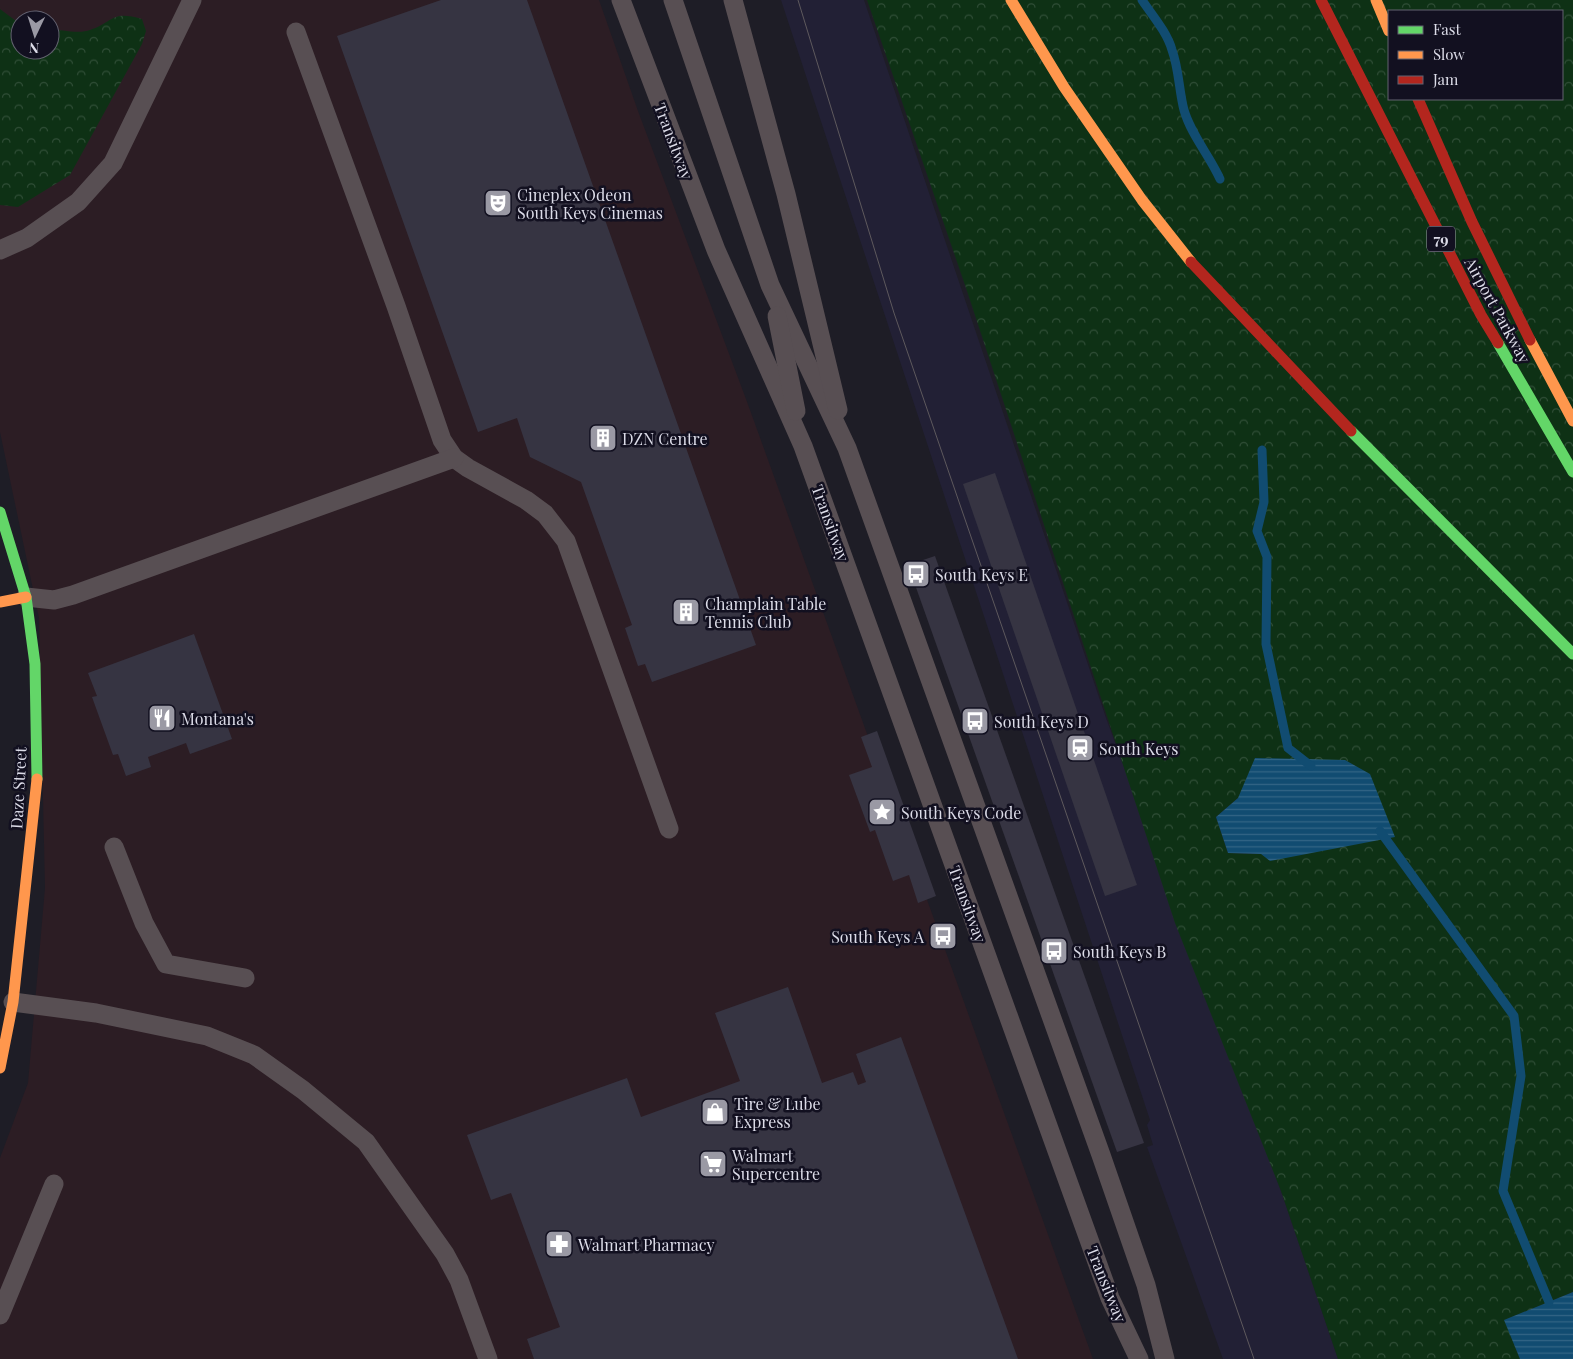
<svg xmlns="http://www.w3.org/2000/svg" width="1573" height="1359" viewBox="0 0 1573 1359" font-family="'Playfair Display',serif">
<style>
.commercial{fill:#2c1d24;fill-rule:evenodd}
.built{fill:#222035}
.forest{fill:url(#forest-crowns);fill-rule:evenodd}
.water{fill:url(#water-rules)}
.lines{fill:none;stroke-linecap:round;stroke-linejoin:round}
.stream{stroke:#114c71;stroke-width:9}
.building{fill:#363442}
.lane{stroke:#584f53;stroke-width:19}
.fast{stroke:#63d668;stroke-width:11}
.slow{stroke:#ff974d;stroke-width:11}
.jam{stroke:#b3261e;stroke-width:11}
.tram{stroke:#5e595d;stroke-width:1}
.labels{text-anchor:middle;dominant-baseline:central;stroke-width:5;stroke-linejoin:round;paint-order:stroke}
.shield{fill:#121020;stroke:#9f9fac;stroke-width:1}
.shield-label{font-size:15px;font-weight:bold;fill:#dcdce8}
.street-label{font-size:16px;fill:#dcdce8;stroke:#121020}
.poi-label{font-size:16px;fill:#dcdce8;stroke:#121020;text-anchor:start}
</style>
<defs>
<pattern id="forest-crowns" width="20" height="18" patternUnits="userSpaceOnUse" patternTransform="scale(1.25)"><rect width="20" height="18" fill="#0e3115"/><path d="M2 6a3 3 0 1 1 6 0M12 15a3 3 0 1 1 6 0" fill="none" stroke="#304e37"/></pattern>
<pattern id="water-rules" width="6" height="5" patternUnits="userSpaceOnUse" patternTransform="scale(1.25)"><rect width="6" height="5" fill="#114c71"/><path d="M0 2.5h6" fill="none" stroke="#336585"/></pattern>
</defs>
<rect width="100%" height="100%" fill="#1e1d26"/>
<path class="commercial" d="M0 0H599L638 111 746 399 1093 1359H0V1158L28 1083 45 888 39 618 0 432ZM20 20H50V50H20Z"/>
<polygon class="built" points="781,0 864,0 1106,718 1281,1191 1338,1359 1223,1359 1147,1147 1153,1145 1147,1125 1150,1120"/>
<g class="forest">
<path d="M867 0H1573V1292L1505 1320 1520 1359H1338L1281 1191 1175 923 966 288ZM1389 11H1562V99H1389ZM1238 798 1261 854 1228 853 1216 817Z"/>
<path d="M0 9 20 24V50H50V29C61 30 80 34 90 30 114 22 111 10 142 19L146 31 142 44 70 175 18 207 0 205Z"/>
</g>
<g class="water">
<polygon points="1255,758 1345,760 1370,774 1395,837 1270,861 1261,854 1228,853 1216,817 1238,798"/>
<polygon points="1573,1292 1573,1359 1520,1359 1504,1320"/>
</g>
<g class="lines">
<g class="stream">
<path d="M1142 0C1152 15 1167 32 1172 50 1179 69 1179 91 1184 110 1191 135 1210 156 1220 179"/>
<polyline points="1262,450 1264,502 1257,531 1267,557 1266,644 1288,748 1311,766"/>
<polyline points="1380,831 1514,1016 1521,1076 1503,1191 1549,1302"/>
</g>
</g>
<g class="building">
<polygon points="441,0 527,0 756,645 652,682 645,664 638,666 625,628 632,625 581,482 530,457 517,418 478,432 337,36"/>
<polygon points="995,473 1137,885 1105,896 963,484"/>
<polygon points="935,556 1144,1143 1117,1152 908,565"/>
<polygon points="194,634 232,739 190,754 186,743 148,757 151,767 126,776 118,754 113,755 92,697 97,696 88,673"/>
<polygon points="877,731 936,896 918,903 909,875 893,881 875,830 870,832 849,775 872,767 861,737"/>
<polygon points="788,987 822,1083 853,1072 858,1085 866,1082 856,1054 901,1037 1018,1359 534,1359 527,1339 560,1327 511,1193 491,1200 467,1135 627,1078 641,1117 740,1081 715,1013"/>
</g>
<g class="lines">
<g class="lane">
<polyline points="621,0 716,250 803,446 1110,1298 1139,1359"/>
<polyline points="673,0 770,285 847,448 1101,1155 1146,1285 1165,1359"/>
<polyline points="733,0 786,194 838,410"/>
<polyline points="296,32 396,306 442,440 454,458 468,468 526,500 545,514 566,541 669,829"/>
<polyline points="0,250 27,238 78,202 113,163 192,0"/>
<polyline points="777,316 796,411"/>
<polyline points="26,597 54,600 73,595 454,458"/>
<polyline points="114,847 144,923 166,964 245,978"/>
<polyline points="13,1002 96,1013 207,1036 254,1055 303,1090 366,1142 445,1254 459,1280 488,1359"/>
<polyline points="0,1315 54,1184"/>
</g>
<g class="fast">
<polyline points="1498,343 1573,472"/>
<polyline points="1351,431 1573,654"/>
<polyline points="0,512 26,597 35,664 37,779"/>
</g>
<g class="slow">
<polyline points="1011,0 1064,87 1142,200 1191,262"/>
<polyline points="1376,0 1389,31"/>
<polyline points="1530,340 1573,421"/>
<polyline points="0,602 26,597"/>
<polyline points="0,1068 13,1002 37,779"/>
</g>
<g class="jam">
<polyline points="1321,0 1481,315 1498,343"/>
<polyline points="1418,99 1472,222 1530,340"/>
<polyline points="1191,262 1351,431"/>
</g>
<polyline class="tram" points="798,0 894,313 1254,1359"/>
</g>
<defs>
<symbol id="theatre-square" viewBox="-11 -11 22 22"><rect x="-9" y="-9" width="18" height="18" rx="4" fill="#9a99a4" stroke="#121020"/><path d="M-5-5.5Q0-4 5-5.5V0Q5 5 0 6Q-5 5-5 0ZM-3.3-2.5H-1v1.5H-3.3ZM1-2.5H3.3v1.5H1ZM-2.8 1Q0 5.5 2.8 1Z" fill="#fff"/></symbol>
<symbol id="building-square" viewBox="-11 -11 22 22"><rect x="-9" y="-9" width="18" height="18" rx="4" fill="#9a99a4" stroke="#121020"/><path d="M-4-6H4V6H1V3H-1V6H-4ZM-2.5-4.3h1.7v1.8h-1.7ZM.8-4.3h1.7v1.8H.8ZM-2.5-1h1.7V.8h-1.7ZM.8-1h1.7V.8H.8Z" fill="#fff"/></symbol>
<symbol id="bus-square" viewBox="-11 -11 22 22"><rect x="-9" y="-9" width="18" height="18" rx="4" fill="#9a99a4" stroke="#121020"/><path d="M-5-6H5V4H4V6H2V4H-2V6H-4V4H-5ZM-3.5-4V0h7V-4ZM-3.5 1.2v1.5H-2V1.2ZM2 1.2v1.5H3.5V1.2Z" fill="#fff"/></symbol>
<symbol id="restaurant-square" viewBox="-11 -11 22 22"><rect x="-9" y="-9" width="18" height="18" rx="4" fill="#9a99a4" stroke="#121020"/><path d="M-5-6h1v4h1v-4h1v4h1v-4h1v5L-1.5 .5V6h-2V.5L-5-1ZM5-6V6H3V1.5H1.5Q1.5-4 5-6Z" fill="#fff"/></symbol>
<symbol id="station-square" viewBox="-11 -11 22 22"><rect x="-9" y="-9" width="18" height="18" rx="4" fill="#9a99a4" stroke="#121020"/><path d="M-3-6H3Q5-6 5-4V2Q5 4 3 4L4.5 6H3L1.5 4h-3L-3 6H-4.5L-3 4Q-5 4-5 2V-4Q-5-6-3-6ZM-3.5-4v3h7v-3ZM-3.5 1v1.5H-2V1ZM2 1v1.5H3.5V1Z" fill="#fff"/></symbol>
<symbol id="sight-square" viewBox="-11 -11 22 22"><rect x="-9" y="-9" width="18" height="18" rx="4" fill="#9a99a4" stroke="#121020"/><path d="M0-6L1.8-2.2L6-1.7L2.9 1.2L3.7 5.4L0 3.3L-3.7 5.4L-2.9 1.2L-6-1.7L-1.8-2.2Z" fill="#fff"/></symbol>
<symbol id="shop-square" viewBox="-11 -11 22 22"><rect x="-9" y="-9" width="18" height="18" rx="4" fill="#9a99a4" stroke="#121020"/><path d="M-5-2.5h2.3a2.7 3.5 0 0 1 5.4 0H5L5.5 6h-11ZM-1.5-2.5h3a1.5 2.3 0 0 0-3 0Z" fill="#fff"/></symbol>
<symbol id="supermarket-square" viewBox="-11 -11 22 22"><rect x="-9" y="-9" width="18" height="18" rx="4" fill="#9a99a4" stroke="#121020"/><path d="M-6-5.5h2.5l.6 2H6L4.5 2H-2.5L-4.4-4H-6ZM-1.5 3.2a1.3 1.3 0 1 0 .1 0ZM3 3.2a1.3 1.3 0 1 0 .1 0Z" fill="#fff"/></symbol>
<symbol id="pharmacy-square" viewBox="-11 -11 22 22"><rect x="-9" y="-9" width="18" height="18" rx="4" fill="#9a99a4" stroke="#121020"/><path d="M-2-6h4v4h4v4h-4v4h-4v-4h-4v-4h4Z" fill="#fff"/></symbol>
</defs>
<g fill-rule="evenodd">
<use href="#theatre-square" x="482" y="187" width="32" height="32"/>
<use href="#building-square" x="587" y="422" width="32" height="32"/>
<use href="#bus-square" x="900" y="558" width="32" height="32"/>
<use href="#building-square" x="670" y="596" width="32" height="32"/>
<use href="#restaurant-square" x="146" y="702" width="32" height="32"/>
<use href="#bus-square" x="959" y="705" width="32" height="32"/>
<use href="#station-square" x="1064" y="732" width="32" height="32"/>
<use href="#sight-square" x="866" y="796" width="32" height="32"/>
<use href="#bus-square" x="927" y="920" width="32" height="32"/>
<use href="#bus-square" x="1038" y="935" width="32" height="32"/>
<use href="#shop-square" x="699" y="1096" width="32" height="32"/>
<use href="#supermarket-square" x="697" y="1148" width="32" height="32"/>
<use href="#pharmacy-square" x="543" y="1228" width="32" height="32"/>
</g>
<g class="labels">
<rect class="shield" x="1427" y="226.5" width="28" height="25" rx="4"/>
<g class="shield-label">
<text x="1441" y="239">79</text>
</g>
<g class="street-label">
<text transform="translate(674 141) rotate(69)">Transitway</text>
<text transform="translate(1498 310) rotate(61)">Airport Parkway</text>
<text transform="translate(831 523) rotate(70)">Transitway</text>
<text transform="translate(18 788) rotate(-87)">Daze Street</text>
<text transform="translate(968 904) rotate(70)">Transitway</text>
<text transform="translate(1107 1284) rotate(68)">Transitway</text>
</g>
<g class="poi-label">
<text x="517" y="194">Cineplex Odeon<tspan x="517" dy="18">South Keys Cinemas</tspan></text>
<text x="622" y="438">DZN Centre</text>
<text x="935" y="574">South Keys E</text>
<text x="705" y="603">Champlain Table<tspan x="705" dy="18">Tennis Club</tspan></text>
<text x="181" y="718">Montana's</text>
<text x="994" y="721">South Keys D</text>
<text x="1099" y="748">South Keys</text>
<text x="901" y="812">South Keys Code</text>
<text x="924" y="936" text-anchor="end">South Keys A</text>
<text x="1073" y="951">South Keys B</text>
<text x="734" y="1103">Tire &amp; Lube<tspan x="734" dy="18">Express</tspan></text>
<text x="732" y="1155">Walmart<tspan x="732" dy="18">Supercentre</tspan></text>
<text x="578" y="1244">Walmart Pharmacy</text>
</g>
</g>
<rect x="1388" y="10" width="175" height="90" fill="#121020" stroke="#636270"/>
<rect x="1398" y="26" width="25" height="8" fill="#63d668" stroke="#636270"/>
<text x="1433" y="35" font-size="15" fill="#dcdce8">Fast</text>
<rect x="1398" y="51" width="25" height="8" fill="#ff974d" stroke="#636270"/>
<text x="1433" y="60" font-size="15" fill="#dcdce8">Slow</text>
<rect x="1398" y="76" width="25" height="8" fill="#b3261e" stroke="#636270"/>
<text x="1433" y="85" font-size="15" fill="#dcdce8">Jam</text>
<g transform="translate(35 35) rotate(184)"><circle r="24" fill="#121020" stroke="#636270"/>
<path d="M0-4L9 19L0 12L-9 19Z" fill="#9a99a4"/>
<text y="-8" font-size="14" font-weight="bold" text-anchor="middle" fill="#dcdce8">N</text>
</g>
</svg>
